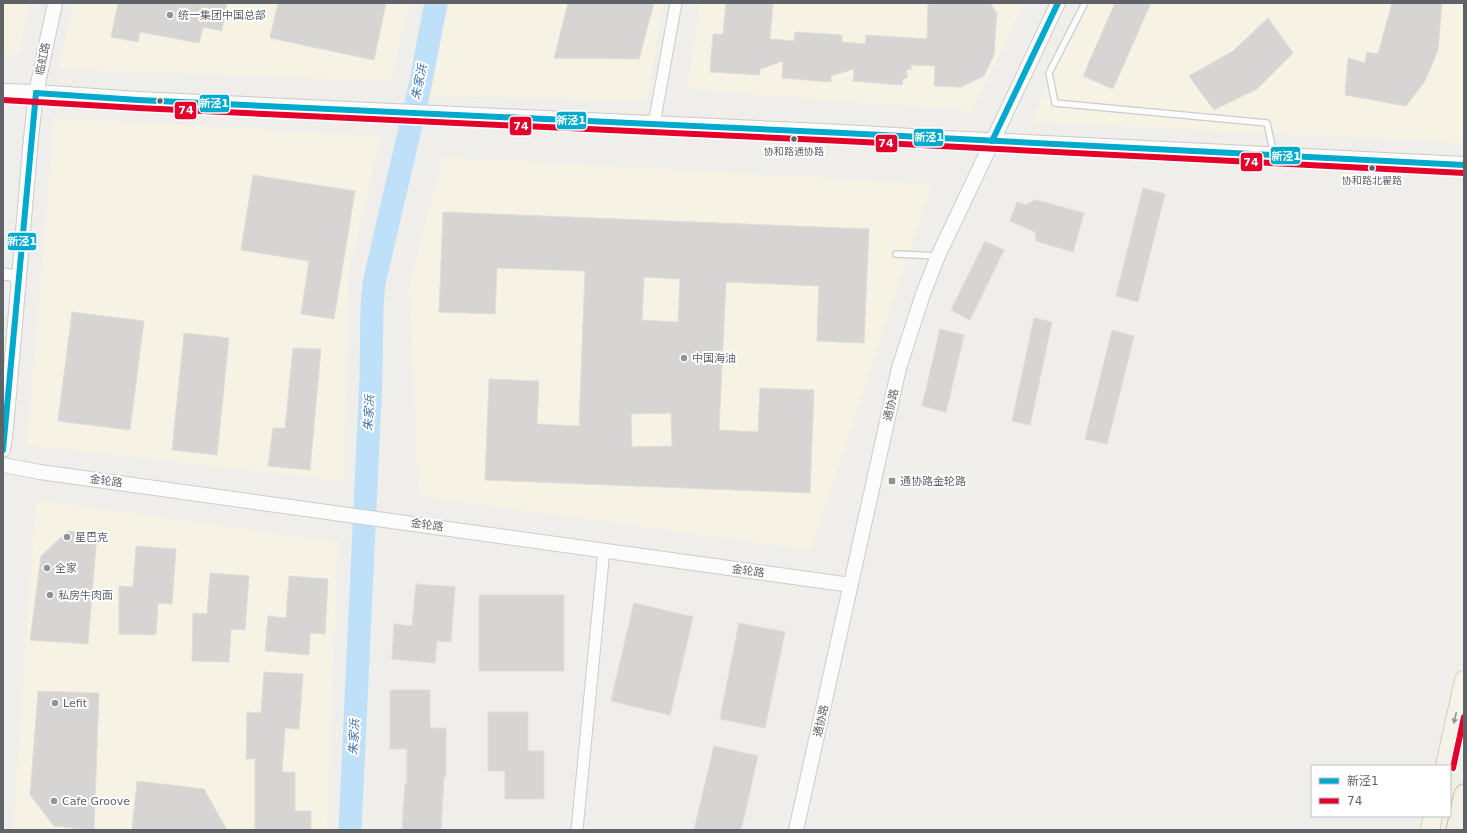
<svg xmlns="http://www.w3.org/2000/svg" width="1467" height="833" viewBox="0 0 1467 833" font-family="'DejaVu Sans','Noto Sans SC',sans-serif">
<style>
.commercial{fill:#f7f3e4}
.lines{fill:none;stroke-linecap:round;stroke-linejoin:round}
.river{stroke:#bfe0f9;stroke-width:23}
.building{fill:#d6d5d3;stroke:#deddd9;fill-rule:evenodd}
.service-casing{stroke:#cbcccc;stroke-width:8}
.minor-casing{stroke:#cbcccc;stroke-width:13}
.tertiary-casing{stroke:#cbcccc;stroke-width:16}
.secondary-casing{stroke:#cacacb;stroke-width:18}
.primary-casing{stroke:#d7ceb8;stroke-width:20}
.trunk-casing{stroke:#c8b996;stroke-width:21}
.service{stroke:#fdfcfc;stroke-width:5.5}
.minor{stroke:#fdfcfc;stroke-width:11}
.tertiary{stroke:#fdfcfc;stroke-width:14}
.secondary{stroke:#fdfcfc;stroke-width:16}
.primary{stroke:#f4f2e9;stroke-width:18}
.trunk{stroke:#f2f0e6;stroke-width:19}
.bus-1-casing{stroke:#fff;stroke-width:9}
.bus-2-casing{stroke:#fff;stroke-width:9}
.bus-1{stroke:#00a9ce;stroke-width:6}
.bus-2{stroke:#e4002b;stroke-width:6}
.oneway{fill:#939595}
.poi-dot{fill:#919496;stroke:#fff;stroke-width:1.5}
.bus-dot{fill:#5f6368;stroke:#fff;stroke-width:1.5}
.labels{text-anchor:middle;dominant-baseline:central;stroke-width:4;stroke-linejoin:round;paint-order:stroke}
.bus-label{font-size:10px;fill:#5f6368;stroke:#fff}
.poi-label{font-size:11px;fill:#5f6368;stroke:#fff;text-anchor:start}
.street-label{font-size:11px;fill:#5f6368;stroke:#fff}
.water-label{font-size:12px;font-style:italic;fill:#4174aa;stroke:#fff}
.line-badge{stroke:#fff;stroke-width:1.5}
.badge-label{font-size:11px;text-anchor:middle;font-weight:bold;fill:#fff}
</style>
<rect width="100%" height="100%" fill="#efeeea"/>
<g class="commercial">
<polygon points="3,3 29,3 19,55 3,54"/>
<polygon points="74,3 409,3 391,81 58,69"/>
<polygon points="449,3 664,3 647,101 429,96"/>
<polygon points="700,3 1024,3 972,111 687,89"/>
<polygon points="1084,3 1464,3 1464,143 1031,122"/>
<polygon points="54,118 381,136 349,273 344,481 27,445"/>
<polygon points="443,157 932,184 811,550 419,496 409,287"/>
<polygon points="36,500 338,542 327,830 13,830"/>
</g>
<g class="lines">
<polyline class="river" points="350,830 371,378 372,307 374,283 420,86 436,3"/>
</g>
<g class="building">
<polygon points="118,3 227,3 222,31 203,27 199,43 140,32 138,42 111,37"/>
<polygon points="278,3 386,3 374,60 270,38"/>
<polygon points="568,3 654,3 639,59 554,58"/>
<polygon points="726,3 773,3 770,39 794,41 795,32 842,35 842,42 865,44 866,35 927,39 928,3 990,3 997,13 994,55 984,76 961,87 934,86 935,66 911,65 911,70 907,69 907,78 903,79 902,85 853,81 854,69 831,76 831,82 782,78 783,61 760,69 760,75 710,72 713,34 723,34"/>
<polygon points="1115,3 1151,3 1113,89 1083,76"/>
<polygon points="1392,3 1442,3 1438,50 1425,81 1406,106 1345,95 1348,58 1365,63 1367,52 1378,54"/>
<polygon points="1268,18 1293,53 1257,89 1214,110 1189,76 1233,51"/>
<polygon points="253,175 355,191 334,319 301,314 309,261 241,250"/>
<polygon points="1143,188 1165,194 1138,302 1116,296"/>
<polygon points="1036,200 1084,213 1073,252 1036,241 1035,232 1010,221 1017,202 1025,205"/>
<path d="M443 212 869 229 864 343 817 341 819 286 726 282 719 430 758 432 760 388 814 390 810 493 485 480 489 379 539 381 537 424 579 426 585 271 497 268 495 314 439 312ZM644 277 680 279 678 322 642 320ZM671 413 672 446 632 447 631 414Z"/>
<polygon points="985,241 1004,250 970,320 951,310"/>
<polygon points="72,312 144,321 130,430 58,421"/>
<polygon points="1034,318 1052,322 1030,425 1012,421"/>
<polygon points="940,329 964,335 946,412 922,406"/>
<polygon points="1112,330 1134,336 1107,444 1085,439"/>
<polygon points="184,333 229,338 217,455 172,450"/>
<polygon points="293,348 321,349 310,470 268,466 273,428 285,428"/>
<polygon points="68,531 97,534 88,644 30,640 41,556"/>
<polygon points="136,546 176,549 172,604 158,603 156,635 119,634 119,586 133,587"/>
<polygon points="210,573 249,576 245,630 231,629 229,662 192,661 193,613 207,614"/>
<polygon points="289,576 328,579 325,634 310,633 309,655 265,651 268,616 286,618"/>
<polygon points="416,584 455,587 451,642 437,641 435,663 392,659 394,624 412,626"/>
<rect x="479" y="595" width="85" height="76"/>
<polygon points="634,603 693,617 670,715 611,701"/>
<polygon points="739,623 785,632 765,728 720,719"/>
<polygon points="264,672 303,674 299,729 285,728 282,772 295,772 295,811 311,811 311,830 255,830 255,759 246,759 247,712 261,713"/>
<polygon points="390,690 430,690 430,728 446,728 446,777 444,777 441,830 402,830 405,784 407,784 407,749 390,749"/>
<polygon points="38,691 99,693 94,830 54,826 30,795"/>
<polygon points="488,712 528,712 528,751 544,751 544,799 505,799 505,771 488,771"/>
<polygon points="714,746 758,756 741,830 694,830"/>
<polygon points="137,781 204,789 227,830 132,830"/>
</g>
<g class="lines">
<defs>
<g id="service">
<polyline points="1085,3 1049,73 1055,103 1267,123 1274,155"/>
<polyline points="896,254 938,256"/>
</g>
<g id="minor">
<polyline points="654,124 676,3"/>
<polyline points="3,274 19,276"/>
<polyline points="577,830 604,550"/>
</g>
<g id="tertiary">
<polyline points="3,450 6,428 31,138 36,93 55,3"/>
<polyline points="3,465 40,472 851,585"/>
<polyline points="796,830 899,368 923,294 938,256 1058,3"/>
</g>
<polyline id="secondary" points="3,92 36,93 138,100 843,133 946,139 1464,165"/>
<g id="primary">
<polyline points="1445,766 1464,680"/>
<polyline points="1430,830 1433,816"/>
</g>
<polyline id="trunk" points="1456,830 1464,794"/>
</defs>
<use href="#service" class="service-casing"/>
<use href="#minor" class="minor-casing"/>
<use href="#tertiary" class="tertiary-casing"/>
<use href="#secondary" class="secondary-casing"/>
<use href="#primary" class="primary-casing"/>
<use href="#trunk" class="trunk-casing"/>
<use href="#service" class="service"/>
<use href="#minor" class="minor"/>
<use href="#tertiary" class="tertiary"/>
<use href="#secondary" class="secondary"/>
<use href="#primary" class="primary"/>
<use href="#trunk" class="trunk"/>
<defs>
<g id="bus-1">
<polyline points="36,93 138,100 843,133 1464,165"/>
<polyline points="992,141 1058,3"/>
<polyline points="3,450 36,93"/>
</g>
<g id="bus-2">
<polyline points="3,100 138,108 843,141 1464,173"/>
<polyline points="1453,768 1464,717"/>
</g>
</defs>
<use href="#bus-1" class="bus-1-casing"/>
<use href="#bus-2" class="bus-2-casing"/>
<use href="#bus-1" class="bus-1"/>
<use href="#bus-2" class="bus-2"/>
</g>
<defs><path id="oneway-solid" d="M-6-.8H1V-3.2L6.5 0L1 3.2V.8H-6Z"/></defs>
<use class="oneway" href="#oneway-solid" transform="translate(1455 718) rotate(103)"/>
<g class="poi-dot">
<circle cx="170" cy="15" r="4"/>
<circle cx="684" cy="358" r="4"/>
<rect x="888" y="477" width="8" height="8" rx="2"/>
<circle cx="67" cy="537" r="4"/>
<circle cx="47" cy="568" r="4"/>
<circle cx="50" cy="595" r="4"/>
<circle cx="55" cy="703" r="4"/>
<circle cx="54" cy="801" r="4"/>
</g>
<g class="bus-dot">
<circle cx="160" cy="101" r="3.5"/>
<circle cx="794" cy="139" r="3.5"/>
<circle cx="1372" cy="168" r="3.5"/>
</g>
<g class="labels">
<g class="bus-label">
<text x="794" y="151">协和路通协路</text>
<text x="1372" y="180">协和路北翟路</text>
</g>
<g class="poi-label">
<text x="178" y="15">统一集团中国总部</text>
<text x="692" y="358">中国海油</text>
<text x="900" y="481">通协路金轮路</text>
<text x="75" y="537">星巴克</text>
<text x="55" y="568">全家</text>
<text x="58" y="595">私房牛肉面</text>
<text x="63" y="703">Lefit</text>
<text x="62" y="801">Cafe Groove</text>
</g>
<g class="street-label">
<text transform="translate(43 59) rotate(-78)">临虹路</text>
<text transform="translate(891 405) rotate(-77)">通协路</text>
<text transform="translate(106 481) rotate(8)">金轮路</text>
<text transform="translate(427 525) rotate(8)">金轮路</text>
<text transform="translate(748 571) rotate(8)">金轮路</text>
<text transform="translate(821 721) rotate(-77)">通协路</text>
</g>
<g class="water-label">
<text transform="translate(419 82) rotate(-78)">朱家浜</text>
<text transform="translate(369 413) rotate(-87)">朱家浜</text>
<text transform="translate(354 737) rotate(-87)">朱家浜</text>
</g>
</g>
<g class="line-badge">
<rect x="199" y="94" width="31" height="19" rx="4" fill="#00a9ce"/>
<rect x="174" y="101" width="23" height="19" rx="4" fill="#e4002b"/>
<rect x="556" y="111" width="31" height="19" rx="4" fill="#00a9ce"/>
<rect x="509" y="116" width="23" height="20" rx="4" fill="#e4002b"/>
<rect x="913" y="128" width="31" height="19" rx="4" fill="#00a9ce"/>
<rect x="875" y="134" width="23" height="19" rx="4" fill="#e4002b"/>
<rect x="1270" y="146" width="31" height="19" rx="4" fill="#00a9ce"/>
<rect x="1240" y="152" width="23" height="20" rx="4" fill="#e4002b"/>
<rect x="7" y="232" width="30" height="19" rx="4" fill="#00a9ce"/>
</g>
<g class="badge-label">
<text x="214" y="107">新泾1</text>
<text x="186" y="114">74</text>
<text x="571" y="124">新泾1</text>
<text x="521" y="130">74</text>
<text x="929" y="141">新泾1</text>
<text x="886" y="147">74</text>
<text x="1286" y="160">新泾1</text>
<text x="1251" y="166">74</text>
<text x="22" y="245">新泾1</text>
</g>
<rect width="1467" height="833" fill="none" stroke="#5f6368" stroke-width="8"/>
<rect x="1311" y="765" width="140" height="52" fill="#ffffff" stroke="#bfc1c3"/>
<rect x="1319" y="778" width="20" height="6" fill="#00a9ce" stroke="#bfc1c3"/>
<text x="1347" y="785" font-size="12" fill="#5f6368">新泾1</text>
<rect x="1319" y="798" width="20" height="6" fill="#e4002b" stroke="#bfc1c3"/>
<text x="1347" y="805" font-size="12" fill="#5f6368">74</text>
</svg>
